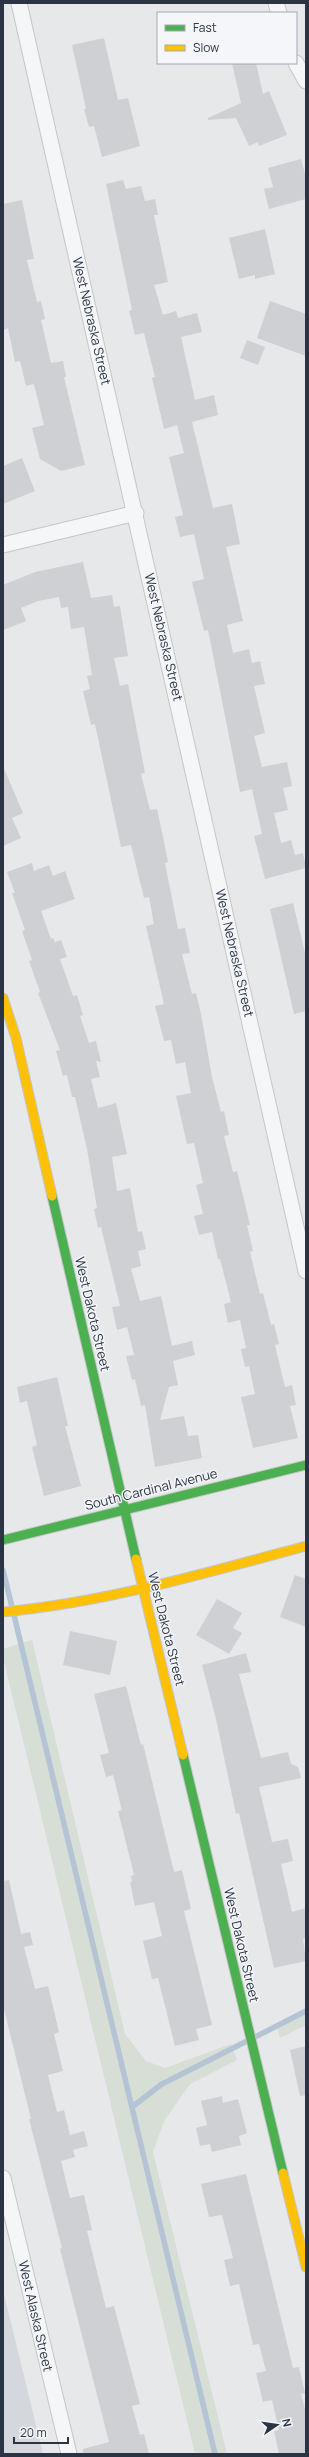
<svg xmlns="http://www.w3.org/2000/svg" width="309" height="2457" viewBox="0 0 309 2457" font-family="Manrope,sans-serif">
<style>
.built{fill:#d4d7dd}
.green{fill:#d6ded6}
.lines{fill:none;stroke-linecap:round;stroke-linejoin:round}
.stream{stroke:#b4c4d5;stroke-width:5.5}
.building{fill:#ced0d3}
.street-casing{stroke:#c4c6c8;stroke-width:17}
.fast-casing{stroke:#c4c6c8;stroke-width:11}
.slow-casing{stroke:#c4c6c8;stroke-width:11}
.street{stroke:#f5f6f7;stroke-width:15}
.fast{stroke:#4caf50;stroke-width:9}
.slow{stroke:#ffc107;stroke-width:9}
.labels{text-anchor:middle;dominant-baseline:central;stroke-width:3;stroke-linejoin:round;paint-order:stroke}
.street-label{font-size:13px;fill:#2b3445;stroke:#f4f6f9}
</style>
<rect width="100%" height="100%" fill="#e6e8ea"/>
<polygon class="built" points="3,2290 43,2454 3,2454"/>
<g class="green">
<polygon points="32,1640 125,2034 146,2061 165,2068 231,2044 237,2060 190,2084 164,2121 153,2152 227,2454 195,2454 3,1657 3,1649"/>
<polygon points="306,2008 306,2025 280,2038 276,2024"/>
</g>
<g class="lines">
<g class="stream">
<polyline points="3,1570 12,1607"/>
<polyline points="14,1615 215,2454"/>
<polyline points="255,2037 306,2011"/>
<polyline points="132,2107 162,2084 247,2041"/>
</g>
</g>
<g class="building">
<polygon points="104,38 118,100 128,98 140,146 102,157 94,126 89,127 84,109 86,109 72,45"/>
<polygon points="232,63 256,63 263,94 269,91 287,135 259,146 258,142 249,146 236,118 208,120 208,118 241,103"/>
<polygon points="301,159 306,177 306,199 269,209 264,189 273,187 268,168"/>
<polygon points="123,180 126,189 141,186 145,201 155,199 158,215 154,215 168,282 154,285 163,315 176,311 178,318 197,313 202,332 181,337 195,400 214,395 218,415 192,422 213,508 232,504 240,544 226,547 243,621 227,625 233,653 249,649 252,663 260,661 265,684 254,686 265,733 254,736 262,767 287,762 292,786 283,788 288,810 274,813 281,843 291,840 295,855 303,853 306,865 306,868 265,879 254,836 262,834 252,789 240,792 208,630 204,631 192,582 204,579 194,534 180,537 175,517 183,515 169,457 184,453 177,425 164,429 152,378 155,377 144,333 135,335 129,311 132,310 106,184"/>
<polygon points="22,200 34,259 27,260 37,302 41,301 45,319 41,320 51,363 63,361 66,377 64,377 85,465 61,471 40,459 32,428 44,425 34,384 26,386 20,361 15,362 8,328 3,330 3,204"/>
<polygon points="265,229 275,274 255,279 255,275 239,279 229,238"/>
<polygon points="270,301 306,314 306,356 257,338"/>
<polygon points="247,340 265,347 258,365 240,358"/>
<polygon points="22,458 35,491 3,504 3,466"/>
<polygon points="83,562 91,598 112,595 114,607 120,606 128,656 114,658 120,686 128,684 145,773 141,774 150,810 157,809 163,837 168,862 165,863 178,929 185,928 190,953 182,954 192,994 196,993 201,1014 212,1077 221,1112 224,1111 229,1135 224,1136 233,1172 237,1171 250,1225 247,1225 253,1251 250,1252 260,1294 263,1293 271,1325 274,1324 279,1344 275,1345 285,1387 292,1385 296,1405 290,1406 298,1438 253,1448 241,1397 255,1394 249,1366 245,1367 241,1349 246,1348 240,1320 228,1323 224,1304 231,1302 220,1259 218,1259 212,1232 199,1235 194,1216 203,1214 196,1185 203,1183 194,1143 187,1144 176,1096 191,1093 185,1062 176,1064 171,1040 164,1041 155,1006 164,1004 146,926 154,924 149,897 144,898 131,845 121,847 95,724 91,725 83,691 90,689 87,676 92,675 84,627 71,629 68,607 61,608 59,597 38,601 21,608 26,621 3,630 3,585 35,572"/>
<polygon points="3,766 23,813 12,818 21,838 3,846"/>
<polygon points="32,863 34,871 49,865 53,876 65,871 75,899 41,911 51,939 53,938 55,942 61,940 67,957 60,959 73,996 77,995 83,1015 80,1016 89,1043 96,1041 101,1062 96,1061 100,1077 91,1079 98,1108 116,1103 127,1154 112,1157 117,1191 130,1188 138,1232 142,1231 146,1249 138,1251 141,1266 131,1269 140,1301 161,1296 172,1346 192,1341 195,1355 173,1361 178,1385 169,1387 160,1420 184,1416 188,1436 198,1435 202,1458 155,1467 145,1405 141,1406 135,1379 132,1380 126,1356 134,1355 127,1327 117,1330 112,1307 120,1306 101,1227 98,1228 94,1209 97,1208 87,1149 75,1097 72,1097 67,1075 63,1076 56,1051 60,1050 38,993 40,992 29,961 32,960 22,931 25,930 12,893 15,893 7,872"/>
<polygon points="293,903 306,957 306,1011 294,1014 270,909"/>
<polygon points="57,1377 68,1426 65,1426 81,1486 44,1496 32,1447 37,1445 27,1401 20,1403 17,1387"/>
<polygon points="295,1575 306,1579 306,1627 280,1617"/>
<polygon points="217,1599 242,1613 233,1628 242,1633 229,1654 196,1635"/>
<polygon points="70,1631 117,1641 110,1675 63,1665"/>
<polygon points="246,1653 251,1672 239,1674 261,1758 288,1752 291,1764 298,1767 301,1778 259,1787 272,1842 288,1839 293,1861 281,1864 292,1912 306,1908 306,1938 303,1939 306,1961 274,1968 239,1813 236,1814 216,1719 202,1665"/>
<polygon points="126,1686 141,1745 143,1744 174,1872 182,1870 191,1909 184,1911 212,2025 196,2029 199,2040 175,2046 158,1978 152,1979 143,1941 162,1936 154,1902 135,1906 130,1882 132,1882 131,1876 134,1875 118,1811 122,1810 113,1775 106,1777 100,1755 109,1753 94,1694"/>
<polygon points="9,1880 21,1934 30,1932 33,1945 24,1947 35,1989 48,1986 59,2032 54,2034 63,2071 48,2075 57,2112 64,2110 70,2135 84,2131 88,2146 73,2150 75,2157 61,2161 70,2198 84,2195 92,2230 87,2231 106,2308 114,2306 140,2404 132,2406 140,2435 144,2434 149,2454 83,2454 83,2449 109,2442 60,2249 62,2248 29,2119 31,2119 3,2005 3,1881"/>
<polygon points="306,2046 306,2095 300,2096 290,2050"/>
<polygon points="222,2096 223,2103 238,2099 247,2133 239,2136 241,2145 212,2152 210,2144 200,2146 196,2128 207,2125 201,2101"/>
<polygon points="246,2174 293,2368 299,2367 305,2393 301,2394 306,2413 306,2454 279,2454 274,2431 279,2430 272,2400 263,2402 256,2373 266,2371 259,2344 253,2345 239,2284 230,2286 224,2260 233,2258 222,2215 209,2217 201,2184"/>
</g>
<g class="lines">
<defs>
<g id="street">
<polyline points="19,3 306,1271"/>
<polyline points="276,3 279,13"/>
<polyline points="296,63 306,81"/>
<polyline points="3,545 136,513"/>
<polyline points="3,2178 69,2454"/>
</g>
<g id="fast">
<polyline points="52,1196 136,1559"/>
<polyline points="3,1540 306,1465"/>
<polyline points="183,1755 283,2173"/>
</g>
<g id="slow">
<polyline points="3,998 16,1038 52,1196"/>
<polyline points="136,1559 183,1755"/>
<path d="M3 1612C107 1602 206 1573 306 1546"/>
<polyline points="283,2173 306,2267"/>
</g>
</defs>
<use href="#street" class="street-casing"/>
<use href="#fast" class="fast-casing"/>
<use href="#slow" class="slow-casing"/>
<use href="#street" class="street"/>
<use href="#fast" class="fast"/>
<use href="#slow" class="slow"/>
</g>
<g class="labels">
<g class="street-label">
<text transform="translate(92 321) rotate(77)">West Nebraska Street</text>
<text transform="translate(164 637) rotate(77)">West Nebraska Street</text>
<text transform="translate(235 953) rotate(77)">West Nebraska Street</text>
<text transform="translate(93 1314) rotate(77)">West Dakota Street</text>
<text transform="translate(151 1489) rotate(-14)">South Cardinal Avenue</text>
<text transform="translate(167 1629) rotate(76)">West Dakota Street</text>
<text transform="translate(242 1945) rotate(77)">West Dakota Street</text>
<text transform="translate(36 2316) rotate(77)">West Alaska Street</text>
</g>
</g>
<rect width="309" height="2457" fill="none" stroke="#2b3445" stroke-width="8"/>
<rect x="157" y="12" width="140" height="52" fill="#f4f6f9" stroke="#a4a8b1"/>
<rect x="165" y="25" width="20" height="6" fill="#4caf50" stroke="#a4a8b1"/>
<text x="193" y="32" font-size="12" fill="#2b3445">Fast</text>
<rect x="165" y="45" width="20" height="6" fill="#ffc107" stroke="#a4a8b1"/>
<text x="193" y="52" font-size="12" fill="#2b3445">Slow</text>
<g transform="translate(277 2425) rotate(77)" stroke="#f4f6f9" stroke-width="3" paint-order="stroke">
<path d="M0-3L7 15L0 10L-7 15Z" fill="#2b3445"/>
<text y="-6" font-size="11" font-weight="bold" text-anchor="middle" fill="#2b3445">N</text>
</g>
<path d="M14 2437v6h54v-6" fill="none" stroke="#2b3445" stroke-width="2"/>
<text x="20" y="2437" font-size="12" fill="#2b3445" stroke="#f4f6f9" stroke-width="3" paint-order="stroke">20 m</text>
</svg>
